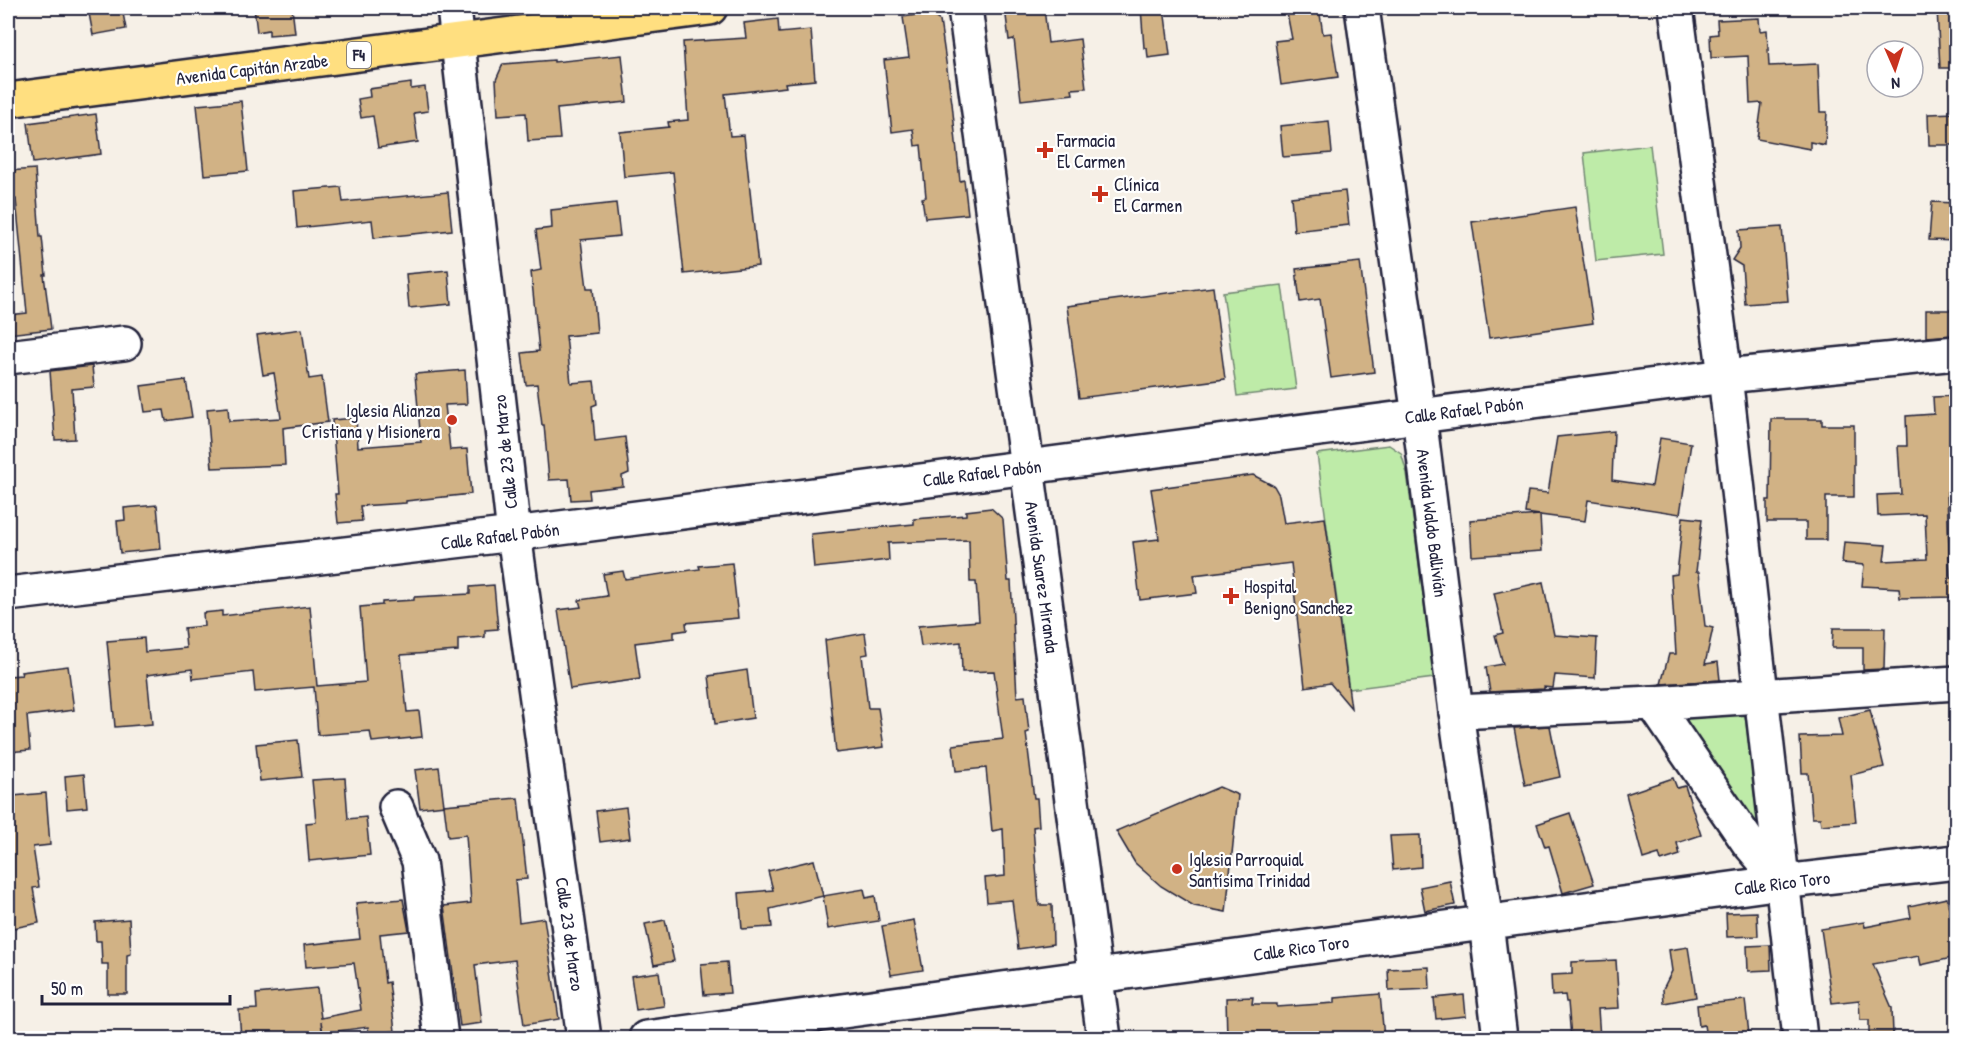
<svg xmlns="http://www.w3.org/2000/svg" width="1964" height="1046" viewBox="0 0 1964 1046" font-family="'Patrick Hand',sans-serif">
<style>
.green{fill:#beeba8;stroke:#708672;stroke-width:1.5}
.building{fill:#d1b285;stroke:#22223b;stroke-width:1.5}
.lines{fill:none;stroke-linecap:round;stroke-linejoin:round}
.minor-casing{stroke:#22223b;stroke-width:38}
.highway-casing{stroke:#22223b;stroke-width:38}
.minor{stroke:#fff;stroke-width:33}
.highway{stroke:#ffdf80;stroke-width:33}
.poi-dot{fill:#c8321e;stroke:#fff;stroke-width:2}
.labels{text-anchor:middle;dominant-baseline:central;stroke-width:4.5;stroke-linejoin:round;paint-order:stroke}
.shield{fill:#fff;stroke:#646476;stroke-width:1.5}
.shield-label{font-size:16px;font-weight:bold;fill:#22223b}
.street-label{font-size:18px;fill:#22223b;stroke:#fff}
.poi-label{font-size:18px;fill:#22223b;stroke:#fff;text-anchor:start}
</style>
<rect width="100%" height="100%" fill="#f6f0e7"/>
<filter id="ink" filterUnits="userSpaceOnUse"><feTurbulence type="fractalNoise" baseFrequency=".0167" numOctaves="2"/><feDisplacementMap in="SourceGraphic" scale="12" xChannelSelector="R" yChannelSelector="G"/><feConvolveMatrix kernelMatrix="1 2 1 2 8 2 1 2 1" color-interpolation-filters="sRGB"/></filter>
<g filter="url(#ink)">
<g class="green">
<polygon points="1650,145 1663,254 1596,261 1584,153"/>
<polygon points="1282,285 1296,389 1237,396 1223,292"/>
<polygon points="1389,445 1401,453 1407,473 1434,678 1349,689 1317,454"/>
<polygon points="1732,709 1745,716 1762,841 1684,731 1690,711"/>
</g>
<g class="building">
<polygon points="88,8 122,8 126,29 93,35"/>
<polygon points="254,8 292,8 295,33 269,35 269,30 257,32"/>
<polygon points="1005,8 1044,8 1048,43 1080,39 1086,88 1072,89 1073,94 1021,100 1014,39 1009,40"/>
<polygon points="1141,8 1164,8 1170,55 1148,58 1147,48 1144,48"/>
<polygon points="1286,8 1319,8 1323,34 1331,33 1338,77 1281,85 1275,41 1292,39"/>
<polygon points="1937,8 1956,8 1956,68 1940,68"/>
<polygon points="928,13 940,21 952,103 960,181 964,180 968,214 925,218 922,198 926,197 921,145 915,146 913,129 892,132 884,60 909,57 903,17"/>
<polygon points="1759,18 1760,31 1767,30 1769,66 1818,64 1820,112 1827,112 1825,145 1810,142 1810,149 1757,139 1762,103 1750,104 1748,56 1711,58 1710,35 1718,34 1717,20"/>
<polygon points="778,19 779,33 811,30 815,80 785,83 786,87 725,94 730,136 744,135 758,266 684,274 673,172 624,177 620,132 669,127 668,122 688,120 683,42 746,38 744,23"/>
<polygon points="622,55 627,102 557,109 560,139 528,141 526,113 498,115 496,80 503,64 554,60 554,62"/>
<polygon points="411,83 411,89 425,87 428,111 414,113 418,142 378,148 373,116 361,118 358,99 370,97 369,89"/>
<polygon points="241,101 248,171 204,175 197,105"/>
<polygon points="1956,113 1956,145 1929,145 1928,114"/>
<polygon points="96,114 101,154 33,163 28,123"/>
<polygon points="1329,121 1332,153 1283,157 1280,126"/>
<polygon points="35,169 40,237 42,237 46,275 44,275 51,329 8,334 8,315 27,313 16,199 8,200 8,171"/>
<polygon points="341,187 343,202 448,192 452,230 374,238 372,220 297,228 294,191"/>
<polygon points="1345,191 1349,225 1294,231 1291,197"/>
<polygon points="1932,202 1956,203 1956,241 1929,240"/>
<polygon points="616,203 620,236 581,240 587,288 593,288 597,333 566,336 571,383 594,381 597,404 592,406 595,441 625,437 629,473 622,476 623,486 589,490 590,499 571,500 569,479 549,480 544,425 542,425 537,384 526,385 522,353 539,351 531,272 541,270 536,230 552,228 551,210"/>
<polygon points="1575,207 1593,323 1489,338 1472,222"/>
<polygon points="1782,227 1788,301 1745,304 1742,266 1732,260 1740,248 1739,230"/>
<polygon points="1360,262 1374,372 1331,378 1320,299 1300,302 1296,269"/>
<polygon points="448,270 451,304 409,308 406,274"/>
<polygon points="1213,287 1225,379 1079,398 1067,306"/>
<polygon points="1926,310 1956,310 1956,335 1926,337"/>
<polygon points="302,329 309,379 322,377 328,422 283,428 285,465 212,468 207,409 228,407 229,421 281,418 274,373 263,375 257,335"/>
<polygon points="92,366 94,387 72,389 75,439 55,440 50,371"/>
<polygon points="465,370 467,404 445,405 450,450 467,449 471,494 406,501 406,503 360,506 362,521 338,523 335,494 338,494 332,420 356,418 358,447 421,442 415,374"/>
<polygon points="186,380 192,417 166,421 164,410 145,412 141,386"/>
<polygon points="1955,396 1956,443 1950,443 1953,492 1947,492 1950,578 1956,578 1956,597 1900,598 1899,588 1862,586 1864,565 1842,563 1844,542 1886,545 1884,561 1927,559 1925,514 1878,516 1877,495 1901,494 1898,446 1907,446 1906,416 1934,414 1933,397"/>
<polygon points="1771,419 1822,419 1822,425 1854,425 1854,497 1826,497 1826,540 1806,540 1806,522 1767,522 1767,500 1770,500"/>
<polygon points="1614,431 1612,480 1652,486 1660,438 1691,443 1680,514 1588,500 1585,521 1525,513 1528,491 1548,493 1557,437"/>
<polygon points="1253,475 1274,486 1279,495 1284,523 1325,518 1351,708 1330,683 1305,687 1291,563 1194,575 1197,593 1140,600 1133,542 1159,539 1151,489"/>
<polygon points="157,505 161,549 120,553 117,521 125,520 124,508"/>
<polygon points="991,508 1003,519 1008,581 1011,581 1017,697 1025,696 1029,732 1026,733 1034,798 1037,798 1039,826 1033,827 1039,905 1052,905 1053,944 1018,949 1012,900 987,902 985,878 1005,876 1003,829 992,831 986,768 956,771 953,745 1003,739 994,671 962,672 961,642 921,646 918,626 979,621 976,582 970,582 969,540 888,543 889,560 814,568 811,534 914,524 914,519 966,515 966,511"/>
<polygon points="1540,515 1542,551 1472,556 1470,520"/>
<polygon points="1683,517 1702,519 1696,572 1699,572 1705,626 1713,628 1705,664 1718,662 1720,680 1661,684 1669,654 1676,654 1671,575 1677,574"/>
<polygon points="732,563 738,618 686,623 687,630 674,632 674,638 635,643 640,679 570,689 558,610 581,607 579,600 607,596 603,574 623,571 625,579 700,569 699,566"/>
<polygon points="1543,582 1554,635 1597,638 1595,678 1555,675 1553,688 1544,687 1544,689 1490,692 1486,667 1503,664 1495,635 1503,633 1494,593"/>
<polygon points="494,585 498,629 485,630 485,637 458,639 458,651 401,655 407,712 419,711 422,737 372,742 370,731 318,735 314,687 255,692 253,672 193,679 192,669 147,675 152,724 115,727 107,641 144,638 145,652 186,648 184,628 204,626 203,613 222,611 222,616 310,606 317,686 366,682 360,607 382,605 382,602 414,600 414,597 470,594 470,587"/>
<polygon points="1833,628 1885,628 1884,669 1863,670 1863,648 1832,648"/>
<polygon points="865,633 868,654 862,655 868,708 878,708 884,747 836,753 825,640"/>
<polygon points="68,666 74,710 27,716 30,750 8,752 8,676 22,675 21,672"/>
<polygon points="747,670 753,718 715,724 709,676"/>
<polygon points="1870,710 1884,767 1851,775 1856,822 1821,825 1820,818 1812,818 1808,773 1802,773 1800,737 1842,736 1838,718"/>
<polygon points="1550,726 1560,777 1525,785 1514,728"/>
<polygon points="298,740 302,777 260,781 256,744"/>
<polygon points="439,767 444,805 420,808 415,770"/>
<polygon points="84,774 87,807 67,809 65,776"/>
<polygon points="345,778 348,819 366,817 370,855 309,861 306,823 316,822 312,780"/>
<polygon points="1673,778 1677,788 1685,786 1701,835 1677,843 1680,855 1661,861 1659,854 1643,859 1626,794"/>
<polygon points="1219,787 1238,795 1226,912 1194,906 1161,886 1135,863 1116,831"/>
<polygon points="46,793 50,845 33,847 39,887 33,888 39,923 8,929 8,815 14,814 13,796"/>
<polygon points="518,798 527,879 515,880 519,922 544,918 559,1019 524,1025 515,960 475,965 482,1023 460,1026 444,906 471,903 466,835 448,837 444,805"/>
<polygon points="626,807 630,838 600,842 596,811"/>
<polygon points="1570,813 1594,884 1563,893 1549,846 1545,847 1537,824"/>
<polygon points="1420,835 1421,867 1393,870 1390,836"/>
<polygon points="814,860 823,896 770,909 772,927 742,929 739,893 773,890 768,871"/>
<polygon points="1450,881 1455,905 1425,911 1420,887"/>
<polygon points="864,889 866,898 875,896 879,921 828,929 823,896"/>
<polygon points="1947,898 1956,944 1956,957 1921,965 1919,956 1873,964 1892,1008 1893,1034 1869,1034 1869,1020 1860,1020 1859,1000 1832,1003 1821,929 1864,922 1865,927 1911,918 1909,906"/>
<polygon points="403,899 409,931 380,934 385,983 389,982 395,1031 369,1034 368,1027 323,1033 321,1022 323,1038 241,1038 239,1010 257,1009 256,994 317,988 321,1018 361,1010 354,963 306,967 304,945 360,939 356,903"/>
<polygon points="1757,912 1758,936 1727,937 1726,913"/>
<polygon points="129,919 131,954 127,955 127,994 108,994 108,964 102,964 101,941 96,941 95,922"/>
<polygon points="665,920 674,961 654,965 645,924"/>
<polygon points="914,920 923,970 891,975 882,926"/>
<polygon points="1770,945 1771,970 1748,971 1747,946"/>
<polygon points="1688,947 1696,997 1664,1003 1663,989 1672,971 1669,950"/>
<polygon points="1616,960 1619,1008 1598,1009 1600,1038 1571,1038 1568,1002 1566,1002 1565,995 1552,996 1551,975 1572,974 1572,962"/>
<polygon points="727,962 730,993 704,995 701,964"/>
<polygon points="1429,967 1430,989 1389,991 1388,969"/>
<polygon points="659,972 664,1006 636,1010 631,976"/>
<polygon points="1380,994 1384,1038 1227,1038 1226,998 1253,997 1252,1004 1277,1004 1277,1007 1335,1003 1335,998"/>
<polygon points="1464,995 1466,1016 1436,1019 1434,998"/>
<polygon points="1745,1000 1749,1034 1706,1038 1704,1025 1699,1026 1697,1005"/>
</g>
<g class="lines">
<defs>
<g id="minor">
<polyline points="454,8 514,534 584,1038"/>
<polyline points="965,8 1104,1038"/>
<polyline points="1362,8 1419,416 1456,712 1486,923 1500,1038"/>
<polyline points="1676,8 1725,376 1800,1038"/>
<polyline points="8,357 124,343"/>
<polyline points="8,594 514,534 1725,376 1956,353"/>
<polyline points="1653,703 1748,842 1782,882"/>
<polyline points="1456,712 1653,703 1956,683"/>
<polyline points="396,807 419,861 441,1038"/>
<polyline points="646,1038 1782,882 1956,862"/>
</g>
<polyline id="highway" points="8,100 710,8"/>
</defs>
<use href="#minor" class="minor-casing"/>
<use href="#highway" class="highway-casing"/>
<use href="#minor" class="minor"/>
<use href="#highway" class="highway"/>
</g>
</g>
<g class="poi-dot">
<path d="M1042 141h6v6h6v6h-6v6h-6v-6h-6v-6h6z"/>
<path d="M1097 185h6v6h6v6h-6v6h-6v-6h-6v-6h6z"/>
<circle cx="452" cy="420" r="6"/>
<path d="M1228 587h6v6h6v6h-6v6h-6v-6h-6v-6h6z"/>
<circle cx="1177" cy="869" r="6"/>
</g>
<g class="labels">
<rect class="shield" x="347" y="42" width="24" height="26" rx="4.5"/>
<g class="shield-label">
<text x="359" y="55">F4</text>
</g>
<g class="street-label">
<text transform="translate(252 69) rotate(-7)">Avenida Capitán Arzabe</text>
<text transform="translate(1464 410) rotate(-7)">Calle Rafael Pabón</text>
<text transform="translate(505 452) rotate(-96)">Calle 23 de Marzo</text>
<text transform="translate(982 473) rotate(-7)">Calle Rafael Pabón</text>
<text transform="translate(1432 523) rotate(83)">Avenida Waldo Ballivián</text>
<text transform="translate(500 536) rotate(-7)">Calle Rafael Pabón</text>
<text transform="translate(1042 577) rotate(82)">Avenida Suarez Miranda</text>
<text transform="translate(1782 883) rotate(-7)">Calle Rico Toro</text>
<text transform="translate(570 934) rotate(82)">Calle 23 de Marzo</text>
<text transform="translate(1301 948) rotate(-8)">Calle Rico Toro</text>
</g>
<g class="poi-label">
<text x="1057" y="140">Farmacia<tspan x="1057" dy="21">El Carmen</tspan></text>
<text x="1114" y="184">Clínica<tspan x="1114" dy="21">El Carmen</tspan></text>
<text x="440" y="410" text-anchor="end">Iglesia Alianza<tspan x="440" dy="21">Cristiana y Misionera</tspan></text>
<text x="1244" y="586">Hospital<tspan x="1244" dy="21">Benigno Sanchez</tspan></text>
<text x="1189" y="859">Iglesia Parroquial<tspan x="1189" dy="21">Santísima Trinidad</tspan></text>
</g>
</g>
<rect width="1964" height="1046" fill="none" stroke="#fff" stroke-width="30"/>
<rect x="15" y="15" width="1934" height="1016" fill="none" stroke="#22223b" stroke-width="2" filter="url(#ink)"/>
<g transform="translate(1895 69) rotate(177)"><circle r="28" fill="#ffffff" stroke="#a7a7b1" stroke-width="1.5"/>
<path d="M0-4.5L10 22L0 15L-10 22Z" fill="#c8321e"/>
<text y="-9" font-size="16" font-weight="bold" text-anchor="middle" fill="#22223b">N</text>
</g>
<path d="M42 995v9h188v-9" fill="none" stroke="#22223b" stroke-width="3"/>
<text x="51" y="995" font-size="18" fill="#22223b" stroke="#ffffff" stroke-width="4.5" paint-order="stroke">50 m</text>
</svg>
